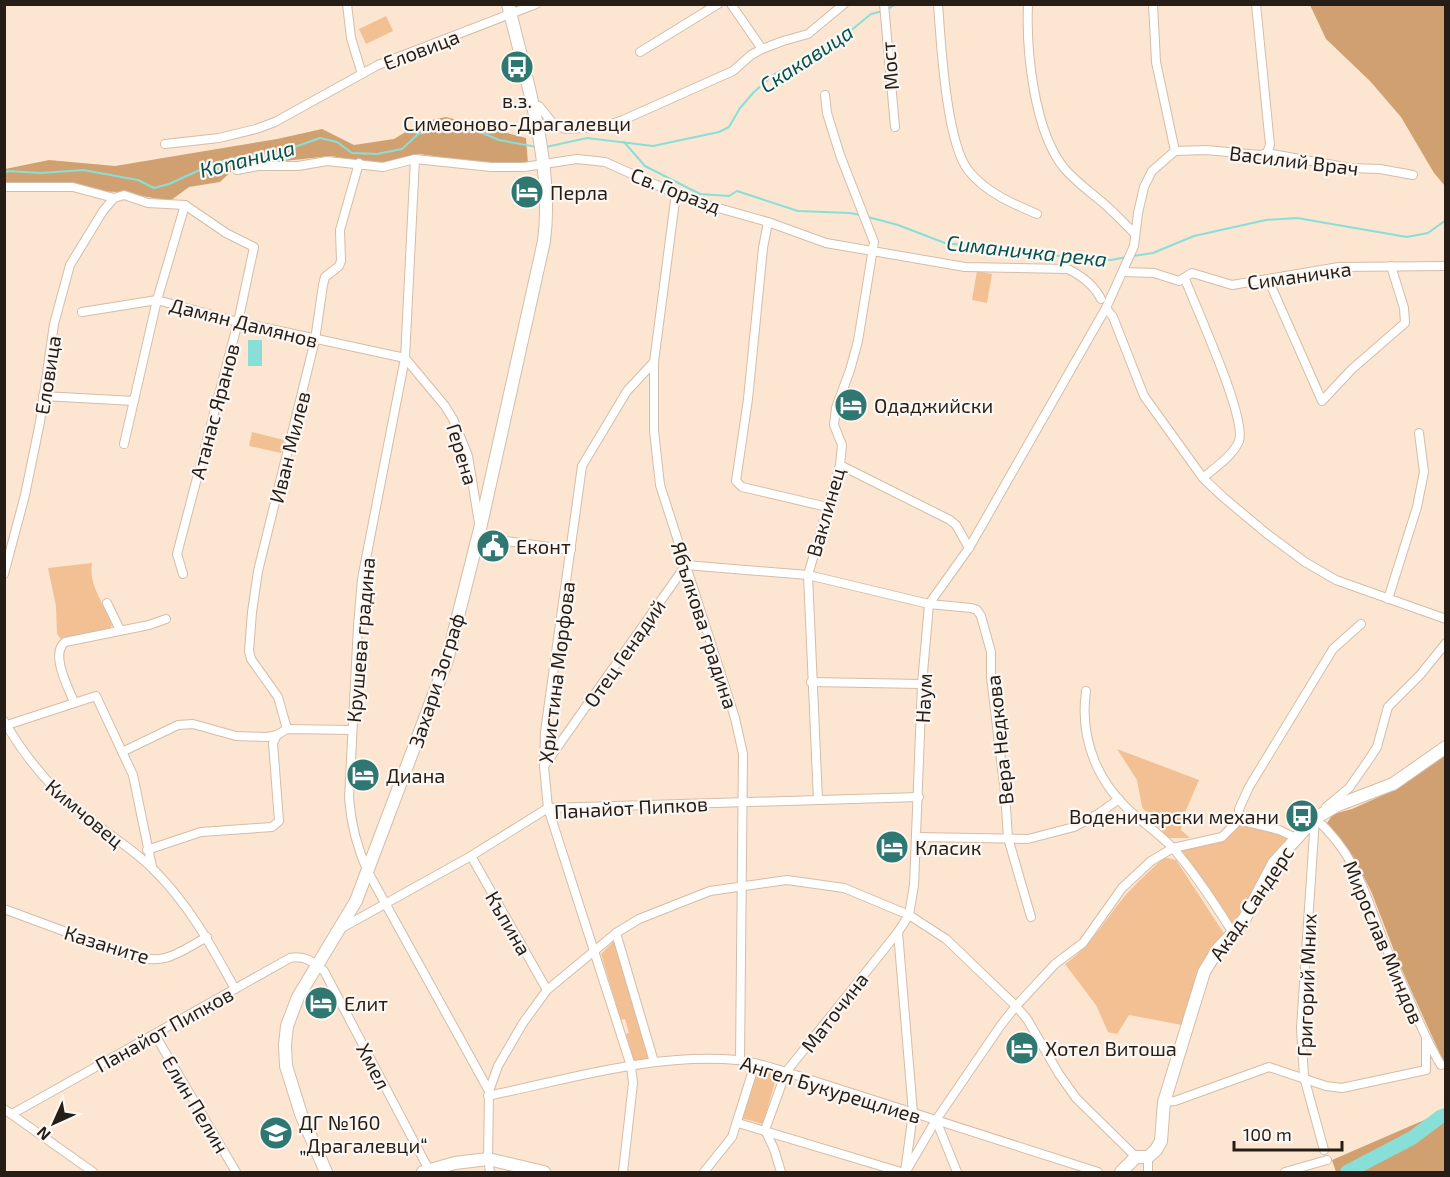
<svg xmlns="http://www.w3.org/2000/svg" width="1450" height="1177" viewBox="0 0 1450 1177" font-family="'Exo 2',sans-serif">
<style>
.green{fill:#f2c092}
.forest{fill:#d1a071}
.water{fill:#88dfd7}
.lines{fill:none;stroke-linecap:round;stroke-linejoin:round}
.stream{stroke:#88dfd7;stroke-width:2}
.river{stroke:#88dfd7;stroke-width:14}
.street-casing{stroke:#d3bda9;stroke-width:10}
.secondary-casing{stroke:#d3bda9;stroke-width:14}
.street{stroke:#fff;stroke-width:8}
.secondary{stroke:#fff;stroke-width:12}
.labels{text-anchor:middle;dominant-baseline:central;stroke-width:4.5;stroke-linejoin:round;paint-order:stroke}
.street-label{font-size:20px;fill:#261e16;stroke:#fcf7f3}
.poi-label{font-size:20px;fill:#261e16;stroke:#fcf7f3;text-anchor:start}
.water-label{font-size:21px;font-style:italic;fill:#01544f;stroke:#fcf7f3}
</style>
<rect width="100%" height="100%" fill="#fde6d1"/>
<g class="green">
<polygon points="386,16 393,31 366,44 359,29"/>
<polygon points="977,271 992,274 987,303 972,300"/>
<polygon points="252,432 284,440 281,453 249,446"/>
<path d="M92 563C88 585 105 605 112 625L109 630 65 639 60 638 57 634 56 606 48 568Z"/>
<polygon points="1117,749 1199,780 1183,817 1181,830 1190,838 1168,838 1142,807 1137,780"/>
<polygon points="1238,820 1277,830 1288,838 1267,863 1242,915 1231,926 1179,850 1221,841"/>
<path d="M1164 857 1176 860 1225 935 1197 972 1182 1025 1129 1015 1117 1034 1108 1032 1096 1005 1065 964C1090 947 1105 920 1124 897 1136 883 1151 870 1164 857Z"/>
<polygon points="616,939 652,1060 634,1063 626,1034 629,1033 625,1019 621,1020 601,954"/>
<polygon points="755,1069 777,1075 763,1124 741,1118"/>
</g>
<g class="forest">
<polygon points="1310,5 1445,5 1445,186 1434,173 1401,117 1370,81 1326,39"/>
<polygon points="446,117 526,138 528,164 492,165 419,154 383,165 331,156 237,166 220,182 189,187 170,201 120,192 5,189 5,169 49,160 115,166 277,139 322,129 354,145 394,139 422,122"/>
<polygon points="1445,752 1445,1065 1398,961 1371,891 1354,858 1327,823 1333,814 1352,809 1392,791"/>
<polygon points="1445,1111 1445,1172 1336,1172 1332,1160"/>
</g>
<rect class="water" x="248" y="340" width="14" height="26"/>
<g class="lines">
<g class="stream">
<polyline points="888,9 896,4"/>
<polyline points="624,142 645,166 700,194 729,196 737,191 798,211 850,213 860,215"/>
<polyline points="546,147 587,138 653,146 719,132 729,127 740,108 754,92 773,75 838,41 871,14 883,11"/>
<polyline points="4,173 8,171 41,173 83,170 138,180 154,188 169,184 215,163 242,156 272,155 320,138 337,142 352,153 377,154 402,149 418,134 452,126 473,129 499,140 537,147"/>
<polyline points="868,217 898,225 945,243 1086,259 1111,260 1127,257"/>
<polyline points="1133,256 1153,253 1194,236 1266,220 1297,218 1407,237 1428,233 1446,220"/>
</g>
<polyline class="river" points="1347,1172 1412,1138 1440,1117 1446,1115"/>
<defs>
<g id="street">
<polyline points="347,4 351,38 362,74"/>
<polyline points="731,4 762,49"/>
<polyline points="884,4 895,127"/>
<path d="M938 4C941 43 946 141 968 170 985 192 1013 204 1037 214"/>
<path d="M1028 4C1026 51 1034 131 1064 168 1075 181 1089 191 1102 202 1114 212 1124 223 1135 234"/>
<polyline points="1153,4 1156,62 1175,151"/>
<polyline points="1256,4 1270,145 1267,153"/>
<polyline points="640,52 718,4"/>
<polyline points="532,106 539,106 555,126 566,129 603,127 623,120 733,71 751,55 762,49 783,41 808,34 844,4"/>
<polyline points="165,144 219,138 256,129 275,122 378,65 536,4"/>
<path d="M415 159 405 358 362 579 358 626 349 798C351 824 357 848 368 872L489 1091"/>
<path d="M237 170 258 166H298L327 161 383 167 415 159 491 167H524L577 159 605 162 690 200 768 222 826 243 965 267 1068 269C1082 276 1094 285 1101 299"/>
<polyline points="4,187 73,187 114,198"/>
<polyline points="676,193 654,362 654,431 660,485 735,718 743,754 740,1060"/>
<polyline points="768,222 763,248 748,399 736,481 742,487 827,507"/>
<polyline points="1123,272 1154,273 1179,281 1192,273 1232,285 1339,267 1446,266"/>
<path d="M1185 279C1196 308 1247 418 1239 441 1233 456 1214 468 1203 478"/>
<polyline points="1268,279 1322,401 1352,369 1405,323 1404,308 1391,266"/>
<polyline points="1106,308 1113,317 1144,396 1203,478 1223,497 1266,533 1305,562 1336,580 1446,619"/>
<polyline points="82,312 157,300 238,322 405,358 445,406 453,419 468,456 479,523"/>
<polyline points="43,396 134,401"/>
<polyline points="124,444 157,300 185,205"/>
<polyline points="840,465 950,520 956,525 969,548"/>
<polyline points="478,537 571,550"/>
<polyline points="4,574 25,495 40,422 54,324 70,265 103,211 114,198 124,195 148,203 185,205 226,233 254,247 238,322 177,554 183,574"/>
<polyline points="1388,599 1417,507 1424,472 1419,433"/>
<polyline points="107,603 120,630"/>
<polyline points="811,682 922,684"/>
<path d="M1086 691C1079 741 1099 786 1137 817 1149 827 1161 836 1172 847 1195 873 1215 904 1233 933"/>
<path d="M74 702C68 687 50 654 65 642L149 625 166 619"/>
<path d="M4 721C25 757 51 789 84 815 106 833 132 848 152 868 188 903 211 945 235 989"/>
<polyline points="7,725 96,696 133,775 152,867"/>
<polyline points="287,729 278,697 251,659 249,651 252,612 258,571 315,340 323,285 325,277 339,266 341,261 340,230 359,163"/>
<polyline points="122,752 178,725 193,724 236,736 267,737 277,735 287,729 351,730"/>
<polyline points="544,766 686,565 808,575 929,604 971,608 977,610 981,616 991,652 991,677 1005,793 1008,838 1031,917"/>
<polyline points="818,800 808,575 840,465 842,445 834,425 836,408 850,370 858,341 874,242 840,155 827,113 825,95"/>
<polyline points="1326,807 1349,788 1370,758 1377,747 1388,707 1420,675 1446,643"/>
<polyline points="1315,818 1301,1028 1304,1077 1324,1150"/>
<path d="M1315 818C1356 855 1364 891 1383 940 1391 960 1401 980 1409 999 1419 1022 1428 1044 1441 1065"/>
<polyline points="1239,820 1239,809 1249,787 1333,649 1361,624"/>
<polyline points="1239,820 1279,830 1296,838"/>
<polyline points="917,837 1028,839 1074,827 1098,814 1119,799"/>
<polyline points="147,850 201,832 272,827 279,821 273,743 277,735"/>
<polyline points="471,856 547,990"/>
<path d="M4 909 131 956C167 965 176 954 207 937"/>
<polyline points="340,929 471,856 548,808 919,797"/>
<polyline points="616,933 654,1062"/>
<polyline points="155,1035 236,1172"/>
<path d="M488 1096C569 1079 653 1053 737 1060 753 1061 771 1068 786 1072L1098 1172"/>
<polyline points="1164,1102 1175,1101 1269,1067 1326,1086 1342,1088 1426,1070 1426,1040"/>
<polyline points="4,1109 93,1172"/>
<path d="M12 1114 290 958C304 955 314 962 324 971L429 1170"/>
<polyline points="936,1120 957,1172"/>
<polyline points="738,1123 901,1172"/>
<polyline points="1148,1157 1148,1172"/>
<polyline points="908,1168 936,1120 1001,1025 1016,1006 1055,964 1083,943 1122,888 1151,861 1173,848 1222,837 1239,820"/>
<polyline points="490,1172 488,1159 489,1091 498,1066 523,1023 547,990 616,933 639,919 710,891 787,880 844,888 909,915 946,939 1016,1006 1027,1019 1059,1074 1076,1098 1136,1157"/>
<polyline points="623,1172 633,1083 631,1066 548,808 544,766 545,732 582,466 627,391 654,362"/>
<polyline points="704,1172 732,1137 755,1064"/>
<polyline points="781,1172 774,1149 765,1130 786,1072 898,932"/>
<polyline points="905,1172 913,1113 898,932 909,915 914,885 922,684 929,604 969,548 1106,308 1134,246 1138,213 1144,187 1152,171 1175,151 1206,150 1260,155 1267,153 1350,168 1380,169 1413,175"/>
<polyline points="1285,1172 1327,1160"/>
</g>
<g id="secondary">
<path d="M326 1172 301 1114 286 1066 285 1045 287 1026 298 997 356 901 447 660 480 529 544 241C554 165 526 79 508 4"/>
<polyline points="423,1172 455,1163 488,1159 544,1172"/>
<polyline points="1121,1172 1136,1157 1148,1157 1156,1150 1161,1141 1164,1102 1204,972 1218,949 1233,933 1245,918 1274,863 1315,818 1338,805 1393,784 1446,747"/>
</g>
</defs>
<use href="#street" class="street-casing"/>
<use href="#secondary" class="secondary-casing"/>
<use href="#street" class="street"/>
<use href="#secondary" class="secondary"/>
</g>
<defs>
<symbol id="bus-disc" viewBox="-11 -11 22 22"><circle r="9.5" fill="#2f7771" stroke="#fcf7f3"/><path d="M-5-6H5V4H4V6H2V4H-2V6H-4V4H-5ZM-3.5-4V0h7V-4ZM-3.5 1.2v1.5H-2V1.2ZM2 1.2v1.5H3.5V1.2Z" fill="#fff"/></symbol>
<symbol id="hotel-disc" viewBox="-11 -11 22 22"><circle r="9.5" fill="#2f7771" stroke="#fcf7f3"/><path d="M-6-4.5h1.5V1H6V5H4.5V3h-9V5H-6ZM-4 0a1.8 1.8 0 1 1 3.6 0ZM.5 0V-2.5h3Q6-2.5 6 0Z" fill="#fff"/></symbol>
<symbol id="civic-disc" viewBox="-11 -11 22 22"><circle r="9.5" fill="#2f7771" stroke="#fcf7f3"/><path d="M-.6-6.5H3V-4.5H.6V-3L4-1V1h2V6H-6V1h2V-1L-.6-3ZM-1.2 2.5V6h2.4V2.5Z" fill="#fff"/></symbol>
<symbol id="school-disc" viewBox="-11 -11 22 22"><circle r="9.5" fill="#2f7771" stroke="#fcf7f3"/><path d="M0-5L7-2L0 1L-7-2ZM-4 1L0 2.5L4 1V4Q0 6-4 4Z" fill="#fff"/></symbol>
</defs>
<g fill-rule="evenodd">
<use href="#bus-disc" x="498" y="48" width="38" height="38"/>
<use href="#hotel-disc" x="508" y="173" width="38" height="38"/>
<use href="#hotel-disc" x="832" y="386" width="38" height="38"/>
<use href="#civic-disc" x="474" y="527" width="38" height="38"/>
<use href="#hotel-disc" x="344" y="756" width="38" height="38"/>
<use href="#bus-disc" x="1283" y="797" width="38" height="38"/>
<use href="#hotel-disc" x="873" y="828" width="38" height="38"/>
<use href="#hotel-disc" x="302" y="984" width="38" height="38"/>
<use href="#hotel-disc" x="1003" y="1029" width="38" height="38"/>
<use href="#school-disc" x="257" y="1114" width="38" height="38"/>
</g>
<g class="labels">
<g class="street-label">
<text transform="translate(421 49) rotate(-21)">Еловица</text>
<text transform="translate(889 66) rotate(-95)">Мост</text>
<text transform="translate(1294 160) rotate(7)">Василий Врач</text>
<text transform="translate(676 190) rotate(21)">Св. Горазд</text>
<text transform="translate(1299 275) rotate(-8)">Симаничка</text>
<text transform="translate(244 322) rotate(14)">Дамян Дамянов</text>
<text transform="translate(47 375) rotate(-81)">Еловица</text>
<text transform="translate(214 411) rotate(-75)">Атанас Яранов</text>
<text transform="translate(289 447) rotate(-76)">Иван Милев</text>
<text transform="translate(463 454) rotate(73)">Герена</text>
<text transform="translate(825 512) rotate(-74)">Ваклинец</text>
<text transform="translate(705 625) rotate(72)">Ябълкова градина</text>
<text transform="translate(360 640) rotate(-85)">Крушева градина</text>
<text transform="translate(624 653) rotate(-55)">Отец Генадий</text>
<text transform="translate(556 672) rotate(-83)">Христина Морфова</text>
<text transform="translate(436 680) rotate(-72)">Захари Зограф</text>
<text transform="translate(923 698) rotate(-87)">Наум</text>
<text transform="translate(999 740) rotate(-96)">Вера Недкова</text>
<text transform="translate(631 807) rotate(-3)">Панайот Пипков</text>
<text transform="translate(85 813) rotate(40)">Кимчовец</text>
<text transform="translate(1251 903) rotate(-56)">Акад. Сандерс</text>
<text transform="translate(509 923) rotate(60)">Къпина</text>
<text transform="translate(1384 942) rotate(67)">Мирослав Миндов</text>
<text transform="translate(107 944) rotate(17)">Казаните</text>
<text transform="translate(1306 985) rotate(-88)">Григорий Мних</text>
<text transform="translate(834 1012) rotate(-52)">Маточина</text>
<text transform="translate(164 1029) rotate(-29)">Панайот Пипков</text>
<text transform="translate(374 1066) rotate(62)">Хмел</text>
<text transform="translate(831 1089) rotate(17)">Ангел Букурещлиев</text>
<text transform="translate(196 1104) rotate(59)">Елин Пелин</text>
</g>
<g class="poi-label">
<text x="517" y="100" text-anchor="middle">в.з.<tspan x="517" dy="23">Симеоново-Драгалевци</tspan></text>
<text x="550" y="192">Перла</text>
<text x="874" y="405">Одаджийски</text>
<text x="516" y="546">Еконт</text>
<text x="386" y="775">Диана</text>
<text x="1279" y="816" text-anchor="end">Воденичарски механи</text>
<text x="915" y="847">Класик</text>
<text x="344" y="1003">Елит</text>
<text x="1045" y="1048">Хотел Витоша</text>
<text x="299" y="1122">ДГ №160<tspan x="299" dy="23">„Драгалевци“</tspan></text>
</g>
<g class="water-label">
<text transform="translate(806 58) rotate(-33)">Скакавица</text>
<text transform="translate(247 158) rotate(-14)">Копаница</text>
<text transform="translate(1027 250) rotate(6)">Симаничка река</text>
</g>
</g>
<rect width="1450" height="1177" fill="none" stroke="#261e16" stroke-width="12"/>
<g transform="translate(54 1123) rotate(225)" stroke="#fcf7f3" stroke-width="4.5" paint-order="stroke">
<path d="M0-4.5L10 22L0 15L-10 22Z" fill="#261e16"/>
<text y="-9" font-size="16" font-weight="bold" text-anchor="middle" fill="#261e16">N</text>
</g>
<path d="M1234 1141v9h108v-9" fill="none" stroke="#261e16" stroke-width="3"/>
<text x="1243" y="1141" font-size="18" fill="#261e16" stroke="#fcf7f3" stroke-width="4.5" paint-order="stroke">100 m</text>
</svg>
